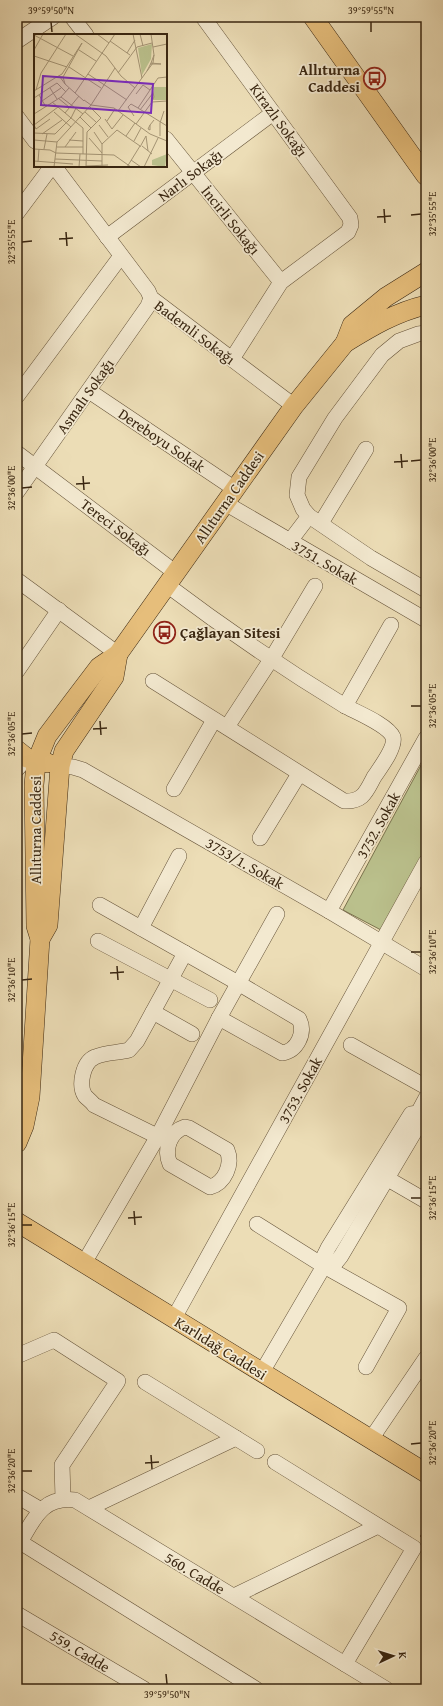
<svg xmlns="http://www.w3.org/2000/svg" width="443" height="1706" viewBox="0 0 443 1706" font-family="'Gentium Book Plus',serif">
<style>
.green{fill:#bac08c;stroke:#7a734e}
.lines{fill:none;stroke-linecap:round;stroke-linejoin:round}
.minor-casing{stroke:#66543a;stroke-width:16}
.major-casing{stroke:#392611;stroke-width:20}
.path{stroke:#392611;stroke-width:2.5;stroke-dasharray:3 2;stroke-linecap:butt}
.minor{stroke:#f3e9d0;stroke-width:15}
.major{stroke:#e6be7b;stroke-width:19}
.ticks{fill:none;stroke:#392611;stroke-width:1.5}
.labels{text-anchor:middle;dominant-baseline:central;stroke-width:3.5;stroke-linejoin:round;paint-order:stroke}
.poi-label{font-size:15px;font-weight:bold;fill:#392611;stroke:#f3e9d0;text-anchor:end}
.street-label{font-size:15px;fill:#392611;stroke:#f3e9d0}
.inset-road{fill:none;stroke:#a49474;stroke-width:1}
.view{fill:#7b2cbf;fill-opacity:0.15;stroke:#7b2cbf;stroke-width:2}
.inset-edge{fill:none;stroke:#392611;stroke-width:2}
.neatline{fill:none;stroke:#392611;stroke-width:1.5}
.ticks-label{font-size:10px;text-anchor:middle;fill:#392611}
</style>
<rect width="100%" height="100%" fill="#ecddb6"/>
<filter id="stains"><feTurbulence type="fractalNoise" baseFrequency=".005" numOctaves="4"/><feColorMatrix values="0 0 0 0 .2 0 0 0 0 .09 0 0 0 0 .02 0 0 0 .5 -.17"/></filter>
<radialGradient id="worn" r=".72"><stop offset=".6" stop-color="#630" stop-opacity="0"/><stop offset="1" stop-color="#630" stop-opacity=".3"/></radialGradient>
<polygon class="green" points="426,756 426,848 381,930 343,910"/>
<g class="lines">
<defs>
<g id="minor">
<polyline points="72,17 86,35"/>
<polyline points="203,17 350,218 351,225 348,232 281,282 232,359"/>
<polyline points="17,41 53,17"/>
<polyline points="17,117 35,141"/>
<polyline points="166,139 281,282"/>
<polyline points="54,166 148,291 151,298 294,406"/>
<polyline points="17,213 52,166"/>
<polyline points="107,237 273,113"/>
<polyline points="426,333 418,334 399,341 382,355 335,418 299,477 297,495 303,509 309,516 371,558 426,590"/>
<polyline points="89,391 235,489"/>
<polyline points="17,396 121,256"/>
<polyline points="17,453 176,573"/>
<polyline points="17,492 148,306 151,298"/>
<polyline points="225,503 426,620"/>
<polyline points="321,523 366,449"/>
<polyline points="290,541 309,516"/>
<polyline points="17,580 118,654"/>
<polyline points="17,671 59,610"/>
<path d="M153 681 344 801C363 802 366 792 374 777 380 768 396 747 393 737 388 725 356 712 345 706 284 669 224 628 167 585"/>
<polyline points="345,706 391,625"/>
<polyline points="227,727 272,658 315,586"/>
<polyline points="60,766 73,767 83,770 329,911 426,969"/>
<polyline points="17,769 27,758"/>
<polyline points="174,789 214,720"/>
<polyline points="260,838 299,774"/>
<path d="M100 905 238 983 299 1019C306 1033 297 1051 282 1053L219 1018"/>
<polyline points="329,911 426,738"/>
<polyline points="141,928 179,856"/>
<polyline points="98,941 210,1000"/>
<polyline points="153,1012 192,1034"/>
<polyline points="351,1045 426,1087"/>
<path d="M185 1127 189 1128 227 1150C233 1164 225 1183 210 1187L170 1164C164 1150 169 1132 185 1127Z"/>
<path d="M169 1142 94 1105C92 1102 88 1099 85 1096 78 1085 83 1062 95 1057 106 1052 118 1053 129 1050L137 1041 185 953"/>
<polyline points="388,1179 426,1201"/>
<polyline points="257,1224 324,1266 399,1308 366,1367"/>
<polyline points="84,1263 158,1136 219,1018 277,914"/>
<polyline points="324,1266 333,1266 341,1256 418,1126 420,1119 418,1113 426,1098"/>
<polyline points="174,1318 426,862"/>
<polyline points="17,1356 54,1340 118,1381 62,1465 63,1498"/>
<polyline points="262,1372 324,1266 323,1258 328,1248 411,1114 418,1113"/>
<polyline points="145,1382 257,1451"/>
<polyline points="371,1439 426,1358"/>
<polyline points="275,1462 414,1548 345,1664"/>
<polyline points="17,1496 41,1510"/>
<polyline points="89,1508 236,1438"/>
<polyline points="20,1542 256,1689"/>
<path d="M17 1547C33 1522 40 1496 75 1500L386 1689"/>
<polyline points="234,1596 378,1526"/>
<polyline points="17,1614 144,1689"/>
</g>
<g id="major">
<polyline points="313,17 426,176"/>
<path d="M426 272 386 297 352 325 345 343C371 327 396 312 426 305"/>
<polyline points="17,750 27,758 48,763"/>
<polyline points="40,939 48,925 60,766 64,751 114,677 118,654"/>
<polyline points="17,1143 24,1126 30,1097 40,939 36,926 34,785 36,763 47,736 74,700 99,667 118,654 294,406 345,343"/>
<polyline points="17,1222 426,1473"/>
</g>
</defs>
<use href="#minor" class="minor-casing"/>
<use href="#major" class="major-casing"/>
<g class="path">
<polyline points="421,1537 426,1529"/>
<polyline points="425,1689 426,1687"/>
</g>
<use href="#minor" class="minor"/>
<use href="#major" class="major"/>
</g>
<path class="ticks" d="M51 22 52 32M371 22V32M384 209 385 223M411 215 421 214M377 217 391 216M66 232 67 246M59 239 73 238M22 242 32 241M401 454 402 468M411 461 421 460M394 462 408 461M83 476 84 490M76 484 90 483M22 488 32 487M411 706H421M100 721 101 735M93 729 107 728M22 734 32 733M411 952H421M117 966 118 980M110 973 124 972M22 980 32 979M411 1198H421M134 1211 135 1225M128 1218 142 1217M22 1225H32M411 1444 421 1443M151 1455 152 1469M145 1463 159 1462M22 1471H32M166 1674 167 1684"/>
<defs>
<symbol id="bus-ring" viewBox="-11 -11 22 22"><circle r="9.5" fill="#f3e9d0" stroke="#8f2418" stroke-width="1.5"/><path d="M-5-6H5V4H4V6H2V4H-2V6H-4V4H-5ZM-3.5-4V0h7V-4ZM-3.5 1.2v1.5H-2V1.2ZM2 1.2v1.5H3.5V1.2Z" fill="#8f2418"/></symbol>
</defs>
<g fill-rule="evenodd">
<use href="#bus-ring" x="362" y="66" width="25" height="25"/>
<use href="#bus-ring" x="152" y="620" width="25" height="25"/>
</g>
<g class="labels">
<g class="poi-label">
<text x="360" y="69">Allıturna<tspan x="360" dy="17">Caddesi</tspan></text>
<text x="180" y="632" text-anchor="start">Çağlayan Sitesi</text>
</g>
<g class="street-label">
<text transform="translate(279 120) rotate(54)">Kirazlı Sokağı</text>
<text transform="translate(190 175) rotate(-37)">Narlı Sokağı</text>
<text transform="translate(231 220) rotate(51)">İncirli Sokağı</text>
<text transform="translate(195 332) rotate(37)">Bademli Sokağı</text>
<text transform="translate(85 396) rotate(-55)">Asmalı Sokağı</text>
<text transform="translate(162 440) rotate(34)">Dereboyu Sokak</text>
<text transform="translate(229 497) rotate(-55)">Allıturna Caddesi</text>
<text transform="translate(116 527) rotate(37)">Tereci Sokağı</text>
<text transform="translate(325 562) rotate(30)">3751. Sokak</text>
<text transform="translate(378 825) rotate(-61)">3752. Sokak</text>
<text transform="translate(35 830) rotate(-90)">Allıturna Caddesi</text>
<text transform="translate(245 863) rotate(30)">3753/1. Sokak</text>
<text transform="translate(300 1090) rotate(-61)">3753. Sokak</text>
<text transform="translate(221 1348) rotate(32)">Karlıdağ Caddesi</text>
<text transform="translate(195 1573) rotate(31)">560. Cadde</text>
<text transform="translate(80 1651) rotate(31)">559. Cadde</text>
</g>
</g>
<g transform="translate(34 34)">
<rect width="133" height="133" fill="#ecddb6"/>
<path d="M118 10 117 25 108 41 104 14ZM120 53H132V66H119ZM133 120 131 133 118 131V126Z" fill="#bac08c"/>
<path class="inset-road" d="M41 0 72 22 87 42 101 54M63 0 75 9M99 0 108 44M106 0 109 12M117 0 120 21M0 1 39 22M76 7 96 21M119 13 133 10M0 16 9 0M45 16 62 27M93 19 101 6M120 21 119 29 113 37 117 29ZM0 22 33 33M116 30H127L117 29M35 33 67 54M84 39 103 13 118 9M54 40 93 66M26 43 31 50 29 43M133 43 124 44 104 74 133 92M31 50 50 67M16 54 23 65M118 54 120 63 118 67M2 56 7 39 32 0M0 57 21 44 28 40 48 9 29 43H23M41 59 81 0M102 60 109 51 116 56M5 61 12 73M27 63 49 80M0 64 23 49 32 58M24 64 35 73M50 66 57 71 80 74 116 100 133 107M8 67 27 54M18 68 49 94V120M57 71 81 34M106 76 119 59M84 77 113 37M20 78 37 93M51 78 62 88M31 79 45 62M0 80 27 63 35 54M100 82 94 73 97 70 104 74M46 83 57 94M71 85 78 95M73 87 81 75M102 90 118 68 133 67M0 91 24 73M0 91 2 95 16 85M65 91 74 103M116 91V96L114 95 116 91 120 86M78 95 89 81M60 98 68 110M0 99 21 100 37 84 42 74M8 100 28 86M92 102 101 89M126 102V89L130 77M55 104 68 119M0 106 23 108M35 106 49 107M100 107 107 94M108 112 118 120M23 113H49M31 113 42 98M106 113 112 102 114 117M0 115 16 116 22 119 80 121 97 133M10 115 13 100M21 125 68 127M97 126 107 133M0 127 39 130M4 128 5 115M52 132 74 131M20 133 23 108 57 71M45 133 46 120M52 133 53 98 67 84 56 73M68 133V110L83 96 106 112 93 133M110 133 124 104"/>
<path class="view" d="M9 42 119 50 117 79 7 71Z"/>
<rect width="133" height="133" class="inset-edge"/>
</g>
<rect width="443" height="1706" fill="none" stroke="#ecddb6" stroke-width="44"/>
<g transform="translate(393 1656) rotate(86)" stroke="#f3e9d0" stroke-width="3" paint-order="stroke">
<path d="M0-3L7 15L0 10L-7 15Z" fill="#392611"/>
<text y="-6" font-size="11" font-weight="bold" text-anchor="middle" fill="#392611">K</text>
</g>
<rect x="22" y="22" width="399" height="1662" class="neatline"/>
<g class="ticks-label">
<text x="51" y="14">39°59'50"N</text>
<text x="371" y="14">39°59'55"N</text>
<text transform="translate(432 214) rotate(-90)" y="4">32°35'55"E</text>
<text transform="translate(11 242) rotate(-90)" y="4">32°35'55"E</text>
<text transform="translate(432 460) rotate(-90)" y="4">32°36'00"E</text>
<text transform="translate(11 488) rotate(-90)" y="4">32°36'00"E</text>
<text transform="translate(432 706) rotate(-90)" y="4">32°36'05"E</text>
<text transform="translate(11 734) rotate(-90)" y="4">32°36'05"E</text>
<text transform="translate(432 952) rotate(-90)" y="4">32°36'10"E</text>
<text transform="translate(11 980) rotate(-90)" y="4">32°36'10"E</text>
<text transform="translate(432 1198) rotate(-90)" y="4">32°36'15"E</text>
<text transform="translate(11 1225) rotate(-90)" y="4">32°36'15"E</text>
<text transform="translate(432 1443) rotate(-90)" y="4">32°36'20"E</text>
<text transform="translate(11 1471) rotate(-90)" y="4">32°36'20"E</text>
<text x="167" y="1698">39°59'50"N</text>
</g>
<rect width="100%" height="100%" filter="url(#stains)"/>
<rect width="100%" height="100%" fill="url(#worn)"/>
</svg>
